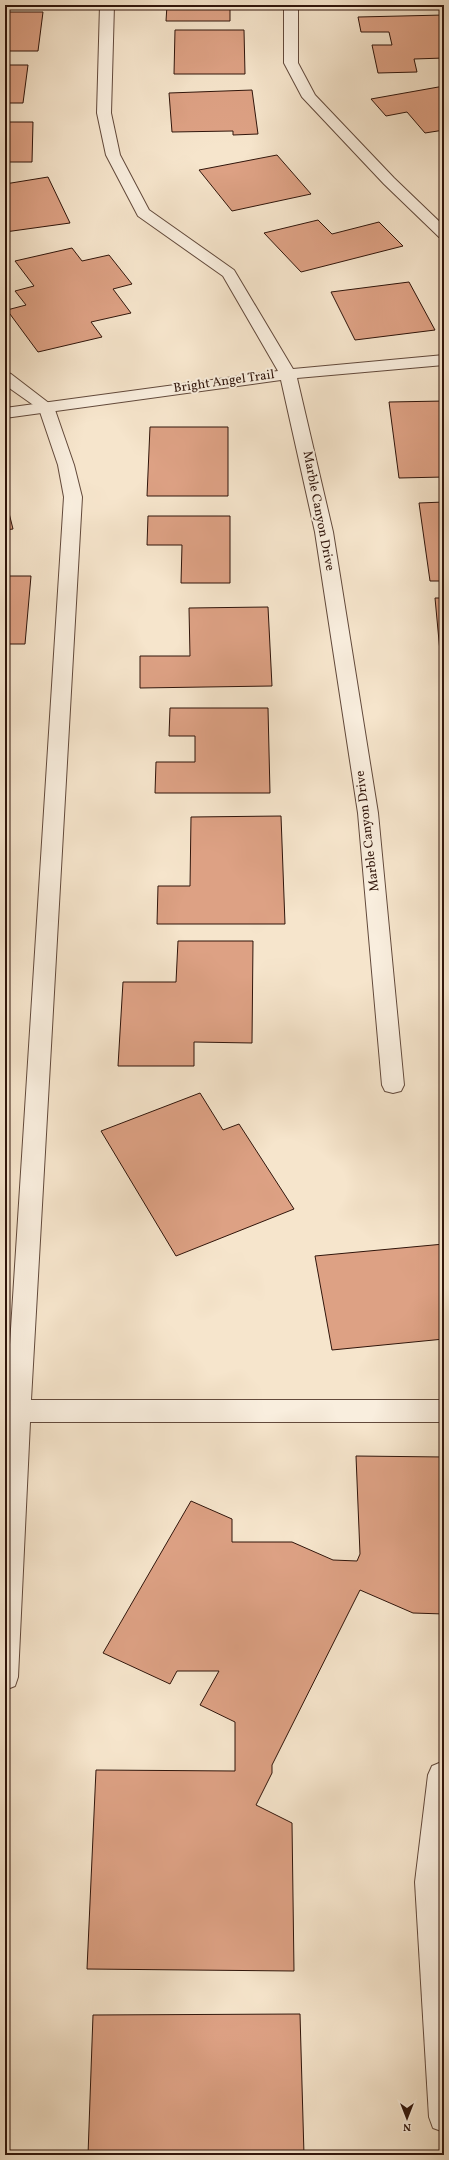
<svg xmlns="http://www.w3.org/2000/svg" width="449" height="2160" viewBox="0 0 449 2160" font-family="Vollkorn,serif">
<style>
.building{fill:#dda184;stroke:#30150b}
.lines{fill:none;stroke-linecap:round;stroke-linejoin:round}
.lane-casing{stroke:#62493b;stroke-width:2}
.street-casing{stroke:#62493b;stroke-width:2}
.lane{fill:#f9eede;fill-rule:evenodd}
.street{fill:#f9eede;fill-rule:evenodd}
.labels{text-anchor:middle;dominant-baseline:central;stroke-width:4;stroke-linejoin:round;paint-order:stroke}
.far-street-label{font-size:13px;fill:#30150b;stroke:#f9eede}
</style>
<rect width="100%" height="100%" fill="#f6e5cc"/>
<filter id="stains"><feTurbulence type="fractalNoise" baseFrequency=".005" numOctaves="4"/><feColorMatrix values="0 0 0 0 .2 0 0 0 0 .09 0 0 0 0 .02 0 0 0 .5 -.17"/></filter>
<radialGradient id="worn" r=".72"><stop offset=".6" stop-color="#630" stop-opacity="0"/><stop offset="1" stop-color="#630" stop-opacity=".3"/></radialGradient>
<g class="building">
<polygon points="167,5 230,5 230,21 166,21"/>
<polygon points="5,12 43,12 38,51 5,51"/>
<polygon points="444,15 444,58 414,59 417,72 378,73 372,45 392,45 389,32 361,32 358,17"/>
<polygon points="175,30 244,30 245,74 174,74"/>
<polygon points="5,65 28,65 23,103 5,103"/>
<polygon points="444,86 444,130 425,133 407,112 386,116 371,99"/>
<polygon points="252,90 258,134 233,135 233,131 172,132 169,93"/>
<polygon points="5,122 33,122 32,162 5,162"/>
<polygon points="277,155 311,194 232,211 199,170"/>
<polygon points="48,177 70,223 5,232 5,184"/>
<polygon points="318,220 332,234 379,222 403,246 301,272 264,233"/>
<polygon points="72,248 82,261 109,255 132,284 113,289 131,313 91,322 102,337 38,352 7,310 26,305 15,291 34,286 15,261"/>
<polygon points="409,282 435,330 355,340 331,292"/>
<polygon points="444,401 444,477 399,478 389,402"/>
<polygon points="150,427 228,427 228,496 147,496"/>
<polygon points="5,497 13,529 5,530"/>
<polygon points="444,502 444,581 430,581 419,503"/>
<polygon points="148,516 230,516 230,583 181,583 182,545 147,545"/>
<polygon points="5,576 31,576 25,644 5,644"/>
<polygon points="435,598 444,598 444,684 443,684"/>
<polygon points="268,607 272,686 140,688 140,656 190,656 189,608"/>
<polygon points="170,708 268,708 270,793 155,793 156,762 195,762 195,736 169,736"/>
<polygon points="281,816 285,924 157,924 158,886 190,886 191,817"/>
<polygon points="178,941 253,941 252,1043 194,1042 194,1066 118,1066 123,982 176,982"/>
<polygon points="200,1093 223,1130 239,1124 294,1209 176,1256 101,1131"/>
<polygon points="444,1244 444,1339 332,1350 315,1256"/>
<polygon points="356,1456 444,1457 444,1614 413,1613 360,1590 272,1765 272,1773 256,1805 292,1823 294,1971 87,1969 96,1770 235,1771 235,1722 200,1705 219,1671 177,1671 170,1684 103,1653 191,1501 232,1519 232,1542 292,1542 333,1560 357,1561 360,1554"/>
<polygon points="300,2014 304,2155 88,2155 93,2015"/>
</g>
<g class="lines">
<defs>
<g id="lane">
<polygon points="284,5 298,5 298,63 315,95 394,178 444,226 444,238 439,237 384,184 302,97 284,63"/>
<polygon points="5,372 11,374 54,407 74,465 82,497 31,1400 444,1400 444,1422 30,1422 18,1677 15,1686 5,1690 5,1423 64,497 58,465 39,409 5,385"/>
</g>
<g id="street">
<polygon points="100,5 114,5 111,113 120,155 149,210 234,270 293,369 444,355 444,365 297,378 333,532 378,813 404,1085 401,1091 393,1093 385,1091 382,1085 358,813 315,532 281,380 5,418 5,408 278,371 223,276 138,216 106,155 97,113"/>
<polygon points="444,1761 444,2132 433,2128 429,2117 415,1882 428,1775 432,1766"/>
</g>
</defs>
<use href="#lane" class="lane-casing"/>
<use href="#street" class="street-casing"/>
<use href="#lane" class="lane"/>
<use href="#street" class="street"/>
</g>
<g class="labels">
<g class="far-street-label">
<text transform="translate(224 382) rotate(-8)">Bright Angel Trail</text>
<text transform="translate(318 511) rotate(79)">Marble Canyon Drive</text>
<text transform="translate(368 831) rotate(-97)">Marble Canyon Drive</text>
</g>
</g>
<rect width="449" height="2160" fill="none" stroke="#f6e5cc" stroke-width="20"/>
<rect x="6" y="6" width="437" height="2148" fill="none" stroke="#30150b" stroke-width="2"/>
<rect x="10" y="10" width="429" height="2140" fill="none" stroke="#30150b"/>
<g transform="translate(407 2118) rotate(180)" stroke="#f9eede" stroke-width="3" paint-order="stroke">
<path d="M0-3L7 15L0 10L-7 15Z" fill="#30150b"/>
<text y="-6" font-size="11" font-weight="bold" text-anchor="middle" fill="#30150b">N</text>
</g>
<rect width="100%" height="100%" filter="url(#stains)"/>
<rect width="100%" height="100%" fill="url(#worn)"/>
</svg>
